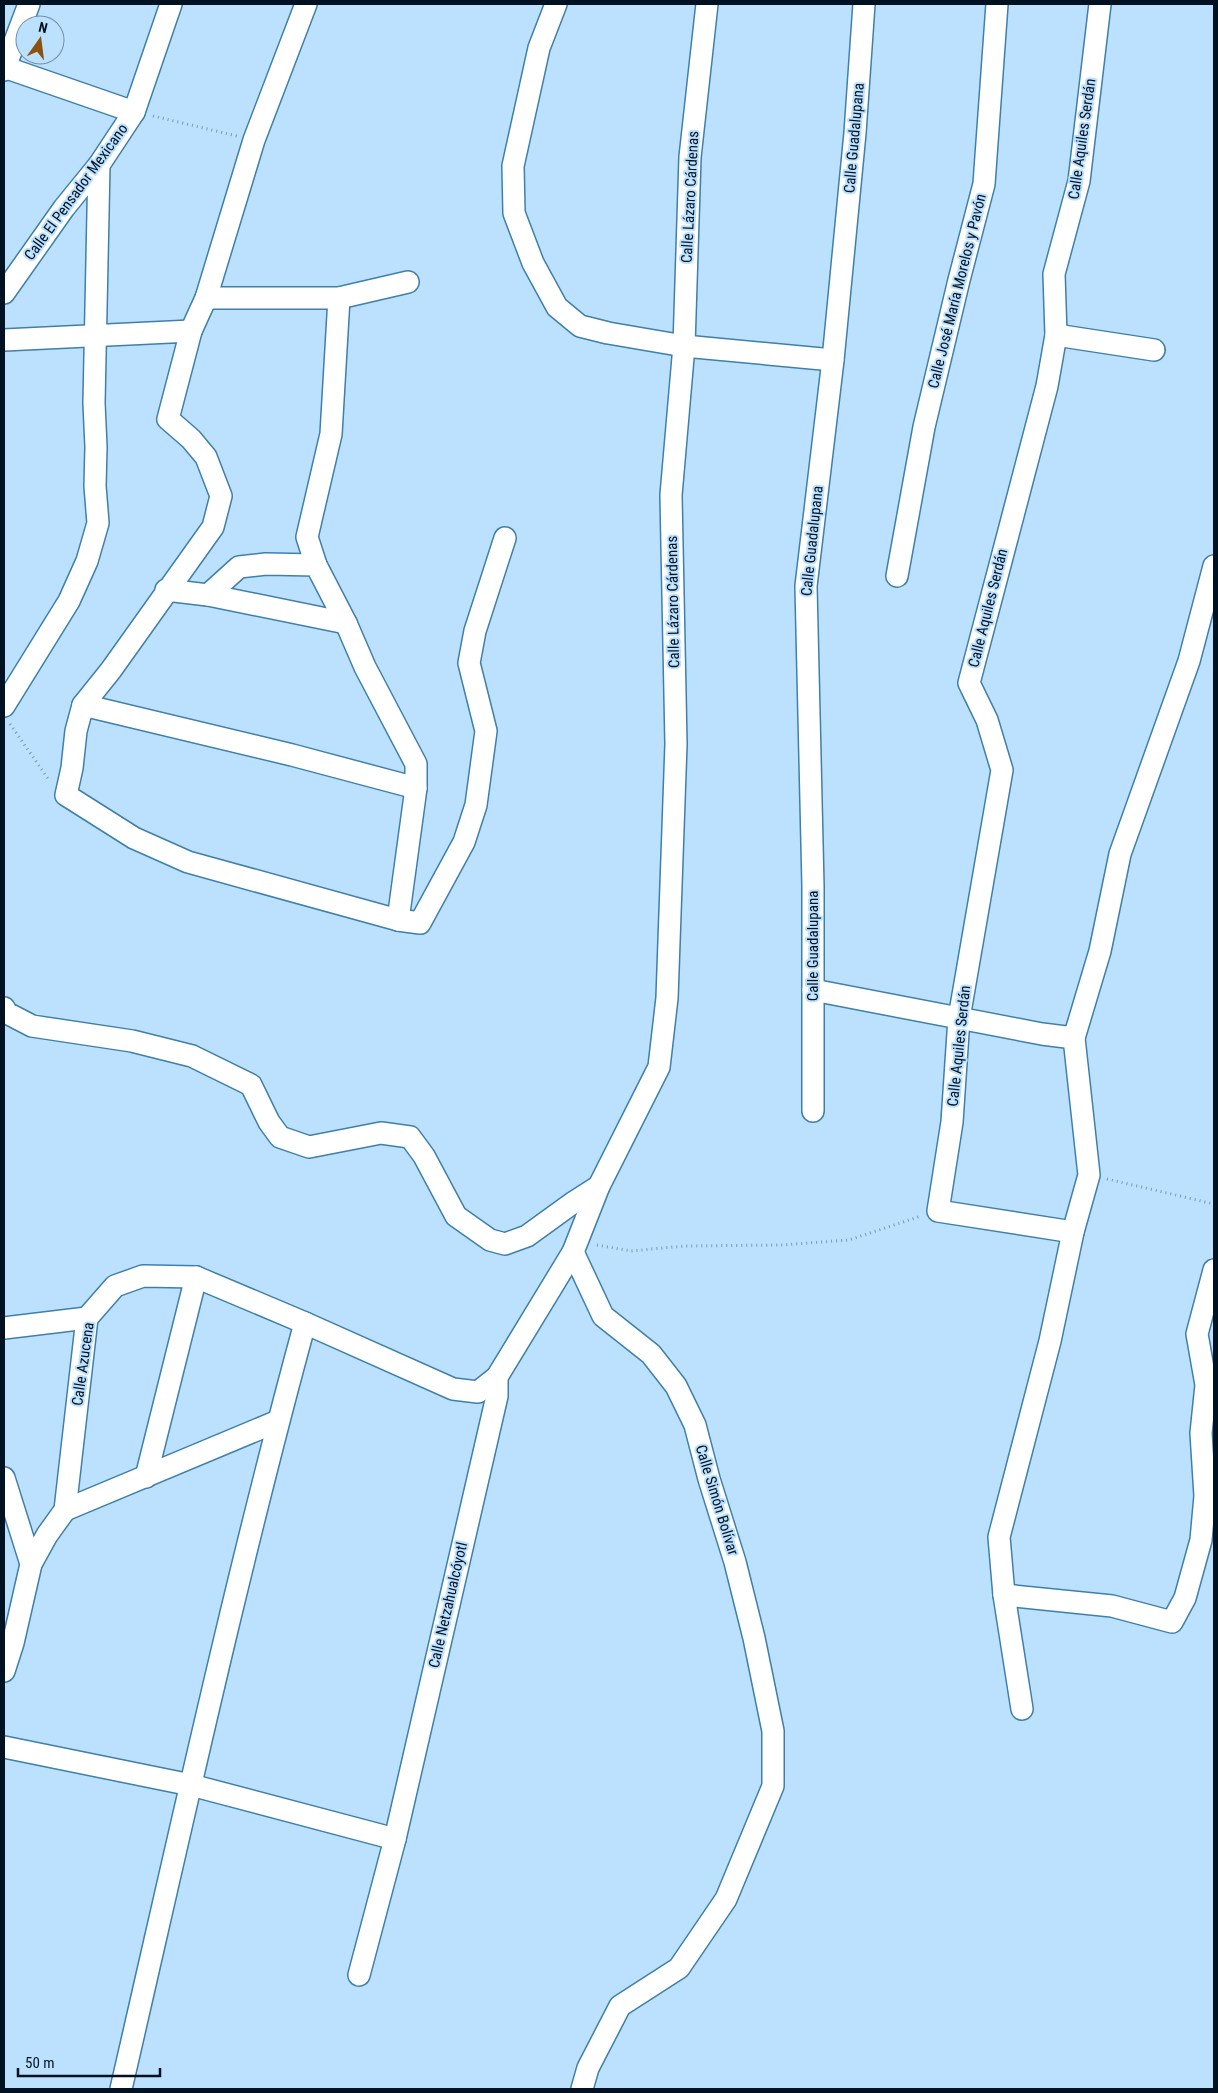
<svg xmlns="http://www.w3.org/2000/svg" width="1218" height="2093" viewBox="0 0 1218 2093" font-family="'Roboto Condensed',sans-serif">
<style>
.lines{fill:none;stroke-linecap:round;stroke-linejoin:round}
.street-casing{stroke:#3f7fa9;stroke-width:24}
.path{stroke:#7a99b1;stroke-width:3;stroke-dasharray:1 4;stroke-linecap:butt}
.street{stroke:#fff;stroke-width:21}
.labels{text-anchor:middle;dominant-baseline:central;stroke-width:4;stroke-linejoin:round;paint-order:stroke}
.street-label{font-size:15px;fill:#001222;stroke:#bce1fe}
</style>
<rect width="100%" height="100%" fill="#bce1fe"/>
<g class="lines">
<defs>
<g id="street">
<polyline points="556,4 539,48 513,166 514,213 533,263 557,307 580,326 608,333 684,346 833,360"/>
<polyline points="4,67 134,112"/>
<polyline points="4,70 29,4"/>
<polyline points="4,293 64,208 99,165 134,112 171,4"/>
<polyline points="206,298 339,298 408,282"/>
<polyline points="191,331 206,298 254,140 306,4"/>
<polyline points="1056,335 1154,350"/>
<polyline points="4,340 191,331 168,419 191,439 206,457 221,496 213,527 111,670 83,705 76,731 72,768 66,795 134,838 188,862 398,920 420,923 464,842 476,805 486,731 469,663 475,631 505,538"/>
<polyline points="316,565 307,537 331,434 339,298"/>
<polyline points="897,576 924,427 959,280 984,184 997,4"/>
<polyline points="166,590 208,595 239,567 266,564 316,565 346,623 365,667 416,764 416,788 398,920"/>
<polyline points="208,595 346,623"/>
<polyline points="83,705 292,755 416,788"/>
<polyline points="4,706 69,601 87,561 98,523 95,486 96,447 94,403 99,165"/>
<polyline points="813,990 1042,1034 1074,1038"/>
<polyline points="4,1008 7,1013 32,1026 132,1041 192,1056 251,1085 269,1122 280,1137 309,1147 381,1133 410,1137 424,1156 456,1216 490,1240 505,1244 527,1236 574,1202 599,1186"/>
<polyline points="813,1111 813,886 806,586 833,360 855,133 864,4"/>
<polyline points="1073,1232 938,1211 952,1122 959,1018 1002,770 987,720 969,683 1047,386 1056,335 1054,274 1079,181 1100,4"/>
<polyline points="573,1252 603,1316 651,1354 676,1386 695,1425 709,1479 735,1562 754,1638 773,1731 773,1786 726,1899 679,1968 620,2006 588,2068 582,2089"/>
<polyline points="4,1328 87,1318"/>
<polyline points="146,1477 196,1277"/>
<polyline points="4,1478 31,1564"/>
<polyline points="65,1510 278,1421"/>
<polyline points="1004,1595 1112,1606 1172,1622 1185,1598 1201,1540 1205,1496 1201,1433 1206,1385 1197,1334 1214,1270"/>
<polyline points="4,1671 13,1643 31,1564 47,1535 65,1510 87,1318 115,1286 143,1276 196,1277 305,1323 453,1389 478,1392 497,1377"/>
<polyline points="1022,1709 1004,1595 999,1537 1050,1341 1073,1232 1089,1175 1074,1038 1100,951 1120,854 1189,661 1214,566"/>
<polyline points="4,1747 191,1785 395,1839"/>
<polyline points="359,1975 395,1839 497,1396 497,1377 573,1252 599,1186 659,1067 667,998 676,744 671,495 684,346 690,157 707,4"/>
<path d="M121 2089C180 1833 236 1576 305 1323"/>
</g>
</defs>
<use href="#street" class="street-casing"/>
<g class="path">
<polyline points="153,116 237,136"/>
<polyline points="10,724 49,780"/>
<polyline points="1107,1179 1214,1204"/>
<polyline points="597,1245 631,1251 684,1246 782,1245 849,1240 921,1216"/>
</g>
<use href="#street" class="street"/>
</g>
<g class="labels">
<g class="street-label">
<text transform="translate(854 138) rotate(-85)">Calle Guadalupana</text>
<text transform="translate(1082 139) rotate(-82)">Calle Aquiles Serdán</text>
<text transform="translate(76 192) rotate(-54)">Calle El Pensador Mexicano</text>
<text transform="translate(690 197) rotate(-87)">Calle Lázaro Cárdenas</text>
<text transform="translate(957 291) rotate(-76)">Calle José María Morelos y Pavón</text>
<text transform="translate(812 541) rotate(-84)">Calle Guadalupana</text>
<text transform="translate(673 602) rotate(-91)">Calle Lázaro Cárdenas</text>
<text transform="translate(988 608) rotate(-76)">Calle Aquiles Serdán</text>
<text transform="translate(813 946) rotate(-90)">Calle Guadalupana</text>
<text transform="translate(959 1046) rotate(-84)">Calle Aquiles Serdán</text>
<text transform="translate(83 1364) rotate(-82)">Calle Azucena</text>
<text transform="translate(717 1500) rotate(73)">Calle Simón Bolívar</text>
<text transform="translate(448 1605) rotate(-77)">Calle Netzahualcóyotl</text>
</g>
</g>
<rect width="1218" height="2093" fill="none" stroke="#001222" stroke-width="10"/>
<g transform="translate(40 40) rotate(14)"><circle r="24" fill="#bce1fe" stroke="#718ea6"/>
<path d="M0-4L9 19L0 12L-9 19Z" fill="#8c500f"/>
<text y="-8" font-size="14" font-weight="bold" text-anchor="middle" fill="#001222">N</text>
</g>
<path d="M18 2068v8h142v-8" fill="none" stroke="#001222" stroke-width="2.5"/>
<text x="25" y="2068" font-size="15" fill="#001222" stroke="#bce1fe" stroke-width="4" paint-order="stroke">50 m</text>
</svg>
